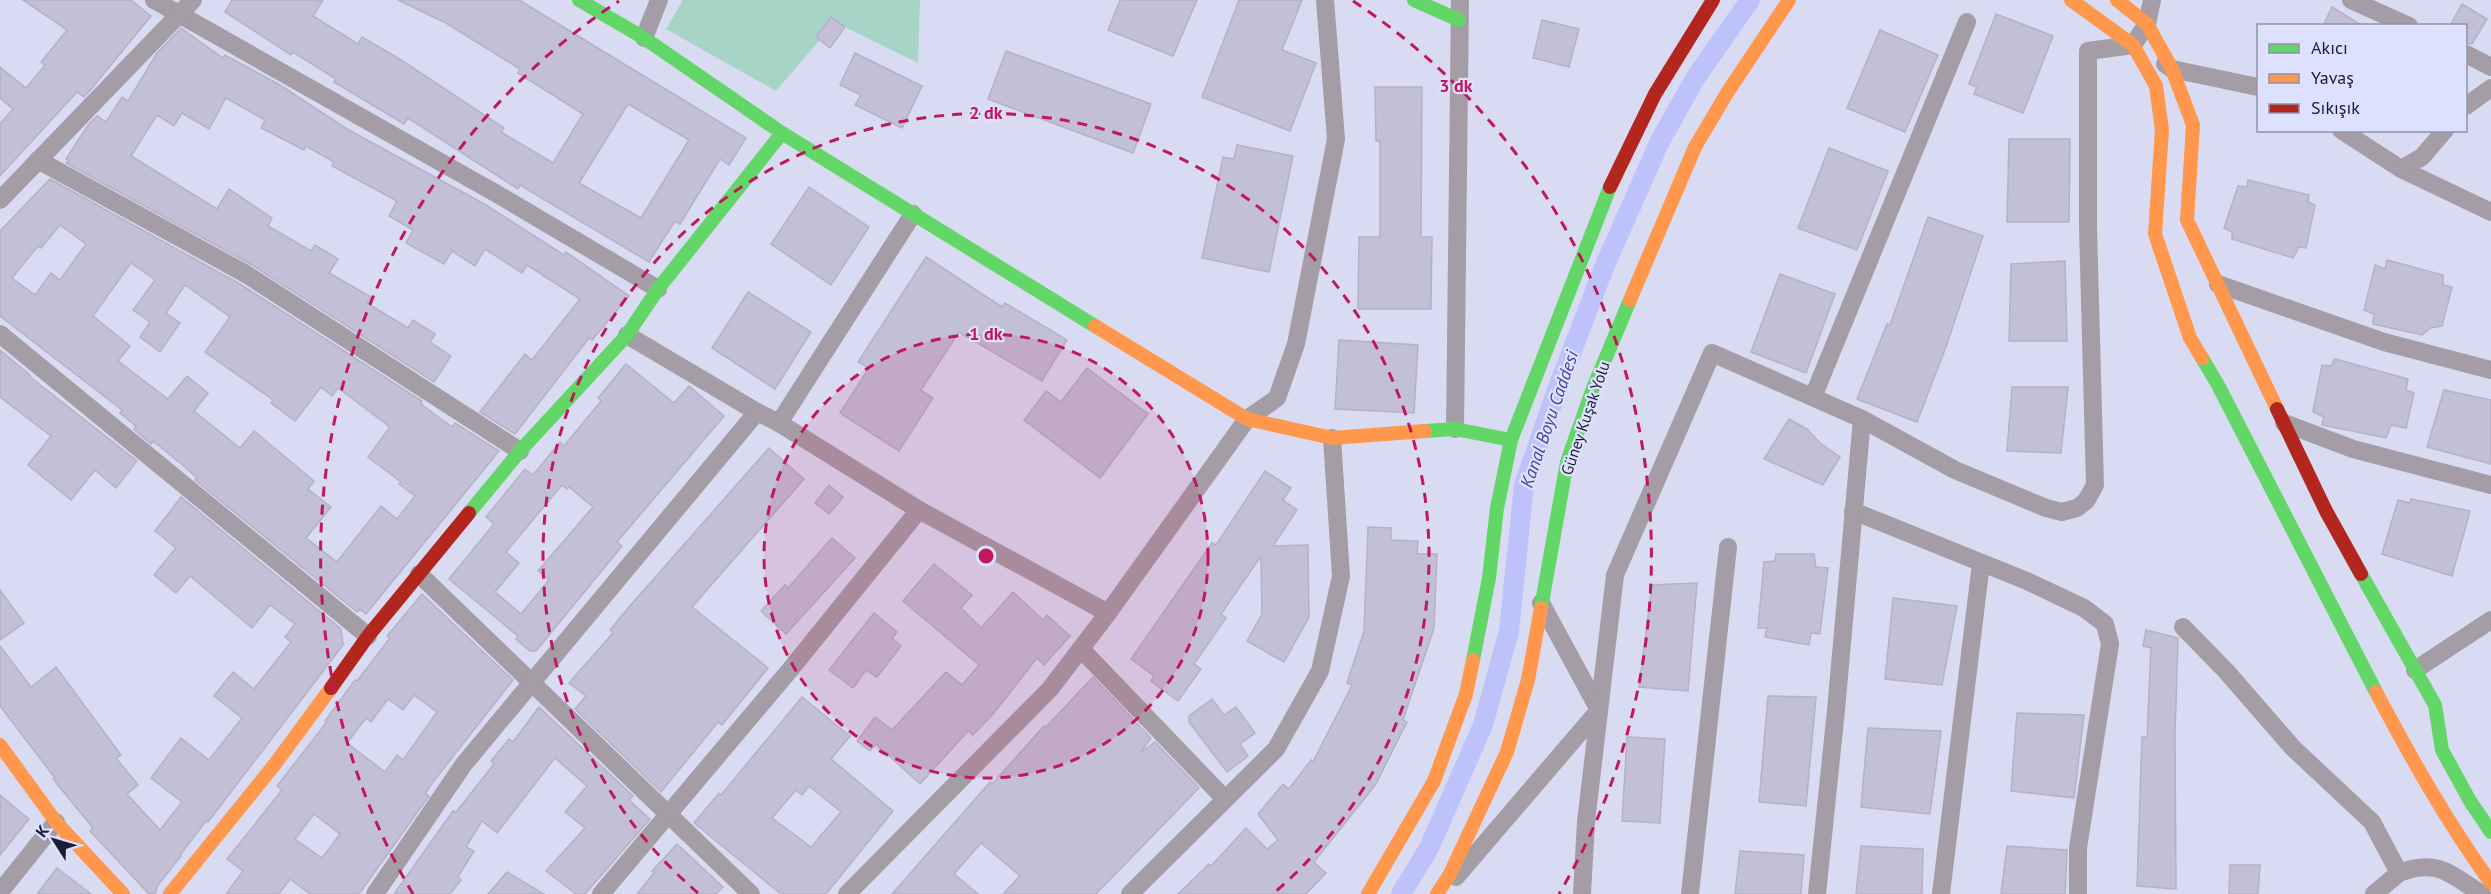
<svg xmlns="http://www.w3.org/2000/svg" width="2491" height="894" viewBox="0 0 2491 894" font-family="'PT Sans',sans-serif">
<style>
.green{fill:#a7d4c7}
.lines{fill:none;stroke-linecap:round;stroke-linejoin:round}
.canal{stroke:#bdc2fa;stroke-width:20}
.building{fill:#c2bfd6;stroke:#b4b1c8;stroke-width:1.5;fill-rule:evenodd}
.street{stroke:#a59da6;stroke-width:18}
.fast{stroke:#63d668;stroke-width:14}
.slow{stroke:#ff974d;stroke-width:14}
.jam{stroke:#b3261e;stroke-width:14}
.ring{fill:none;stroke:#c2185b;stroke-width:3;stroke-dasharray:10 8}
.labels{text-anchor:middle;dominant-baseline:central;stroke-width:4.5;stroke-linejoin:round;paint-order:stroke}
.street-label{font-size:16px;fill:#1a1b35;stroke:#dde1fe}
.water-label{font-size:18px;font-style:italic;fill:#454496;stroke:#dde1fe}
.centre{fill:#c2185b;stroke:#dde1fe;stroke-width:3}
.ring-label{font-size:18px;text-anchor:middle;font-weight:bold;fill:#c2185b;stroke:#dde1fe;stroke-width:4.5;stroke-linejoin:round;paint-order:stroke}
</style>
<rect width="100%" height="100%" fill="#d8dbf2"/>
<polygon class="green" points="683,0 920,0 918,63 835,22 776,91 666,29"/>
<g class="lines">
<polyline class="canal" points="1401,894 1429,848 1483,725 1509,631 1524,485 1558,387 1605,265 1660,141 1696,77 1750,0"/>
</g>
<g class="building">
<polygon points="23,0 131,0 151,16 92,88 84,97 77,92 0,176 0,124 13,109 0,98 0,67 26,88 45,65 41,62 67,30"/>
<path d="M232 0H323L313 16 358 44 362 37 398 58 504 128 501 132 553 163 583 114 518 73 520 69 446 23 398 0H519L746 138 729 165 720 159 680 224 675 221 649 262 520 185 518 189 408 118 404 124 334 82 336 79 293 52 291 55 225 12ZM628 104 689 140 641 218 579 183Z"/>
<polygon points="1120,0 1197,0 1173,56 1108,30"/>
<polygon points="1239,0 1302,0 1282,50 1316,63 1290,131 1202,97"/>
<polygon points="2462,4 2487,19 2472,44 2466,43 2466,26 2450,26"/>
<polygon points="2332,7 2363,26 2323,26"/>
<polygon points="1996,14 2053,36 2023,113 1974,94 1977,87 1969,84"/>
<polygon points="831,17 845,27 830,48 816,37"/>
<polygon points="1542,20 1579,29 1569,67 1533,58"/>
<polygon points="181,28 223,58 225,55 280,85 347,129 486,205 564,255 566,252 629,296 592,340 589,338 515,434 480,412 525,354 532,360 580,299 527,265 522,273 485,249 475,266 452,251 444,264 406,243 413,230 389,216 397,201 332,166 334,162 306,146 304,150 261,128 265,120 226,98 209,129 182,113 174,126 157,115 131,156 217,209 229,189 272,218 268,226 311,251 315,245 338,259 329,273 371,297 367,303 408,328 413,320 435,334 430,342 451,356 434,382 252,265 66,163 69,160 66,159 88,125 97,116 106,122 122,97 128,101 157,53"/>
<polygon points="1880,30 1938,55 1905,132 1847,108"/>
<polygon points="1006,51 1151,104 1133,153 988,99"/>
<polygon points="855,53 922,86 902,128 855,105 861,95 840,85"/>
<polygon points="1375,87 1422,87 1421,237 1432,237 1431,309 1358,309 1359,237 1380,237 1380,141 1376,141"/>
<polygon points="2009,139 2070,139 2069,222 2007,222"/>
<polygon points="1237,145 1293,156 1269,272 1202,258 1223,157 1234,159"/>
<polygon points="1829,148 1888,171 1857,250 1798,228"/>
<path d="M50 179 240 284 422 401 421 404 452 427 455 423 499 451 366 614 359 609 357 612 195 480 197 478 186 468 153 441 151 444 134 429 136 426 120 413 122 410 0 316V231ZM60 225 86 244 60 280 51 273 35 295 12 278 38 246 41 248ZM131 263 155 280 133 310 150 322 140 337 160 352 180 323 166 313 185 285 230 317 205 352 273 400 271 403 295 421 321 387 332 396 338 388 390 427 368 457 401 482 399 484 415 496 397 519 381 506 337 562 306 538 331 507 308 489 314 481 254 431 240 448 194 411 208 393 187 376 168 399 118 361 130 346 93 316Z"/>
<polygon points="2248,180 2309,195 2308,202 2315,205 2306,248 2299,247 2293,258 2232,239 2232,232 2224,228 2238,186 2247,187"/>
<polygon points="809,187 869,227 831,285 771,244"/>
<polygon points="1928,217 1983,236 1946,347 1917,422 1857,399 1887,324 1890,325"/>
<polygon points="926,257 1002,307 1005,303 1067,340 1042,381 959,332 921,390 933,398 899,451 840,413 869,368 858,362"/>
<polygon points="2387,260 2443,275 2443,285 2452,287 2442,326 2430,328 2422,335 2373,324 2374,314 2364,310 2375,265 2385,269"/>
<polygon points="2065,261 2067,341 2009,341 2011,264"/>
<polygon points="1780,274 1835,294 1806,373 1751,352"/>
<polygon points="748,292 811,332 775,389 712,348"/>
<polygon points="1339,340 1418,345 1414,413 1335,409"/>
<polygon points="0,350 30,375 29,376 137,461 116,488 95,470 71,500 28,465 51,436 0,397"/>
<polygon points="2335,359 2408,379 2406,390 2414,393 2406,428 2391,425 2386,438 2322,425 2324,417 2313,412 2322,365 2331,366"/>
<path d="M626 364 674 403 689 386 724 416 617 542 622 546 536 651H530L516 639 518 636 449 579 494 524 486 517 525 469 533 475 560 442 564 446 601 401 598 398ZM562 485 567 489 569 487 593 507 538 571 549 580 521 614 495 592 519 563 506 552Z"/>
<polygon points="1087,368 1148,414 1100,478 1024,420 1046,391 1061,402"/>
<polygon points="2012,387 2068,387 2061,453 2007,451"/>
<polygon points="2444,390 2491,400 2491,464 2427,447"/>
<polygon points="1789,419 1807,429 1820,443 1840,457 1823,485 1764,459"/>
<polygon points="769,448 804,479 692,607 768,668 722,725 718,722 661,792 575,709 586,696 569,683 613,633 610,630 629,607"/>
<polygon points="1265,471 1291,488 1283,500 1297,510 1273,546 1308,545 1309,617 1284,662 1247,641 1262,614 1261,556 1221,614 1226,618 1194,664 1201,669 1178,701 1151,681 1154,676 1131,659 1212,543 1216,545"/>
<polygon points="829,485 843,497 829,514 815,503"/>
<polygon points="181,497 341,629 343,645 208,822 206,821 180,855 181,856 158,885 155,894 149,894 90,831 93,828 53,779 55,778 0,706 0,646 31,687 56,667 121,755 116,758 138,785 127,794 160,830 182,802 151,778 181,738 209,760 242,718 214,696 233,672 254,689 291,642 285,637 295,624 270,605 252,628 190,576 176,593 154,575 176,548 155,531"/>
<polygon points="2411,499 2470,511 2452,576 2382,554 2398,500 2410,503"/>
<polygon points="1368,527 1391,528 1391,540 1418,541 1417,554 1437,554 1434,628 1403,720 1407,722 1376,784 1314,862 1326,873 1306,894 1178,894 1209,864 1211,866 1246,828 1267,849 1278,840 1258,814 1283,784 1289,789 1311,760 1313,762 1352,685 1347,683 1364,631"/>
<polygon points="832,538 855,558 786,634 761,611 785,585 788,588"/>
<polygon points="1776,554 1814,554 1816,567 1828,568 1820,634 1811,633 1809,645 1765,637 1767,628 1758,628 1764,562 1775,561"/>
<polygon points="934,564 972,595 961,608 981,628 1013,592 1043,620 1047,615 1070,636 1044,665 1037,658 993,714 973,735 968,731 920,784 876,744 870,751 857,741 875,717 892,730 946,672 962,685 979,665 903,601"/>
<polygon points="1697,583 1688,691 1639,687 1652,585"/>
<polygon points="0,590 24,623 0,640"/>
<path d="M422 594 513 680 433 782 425 794 429 796 359 894H310L290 879 279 894H226L243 871 227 859 282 790 277 786 326 723 325 721 355 680 357 681 390 638 387 636ZM414 695 437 712 403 760 397 755 385 772 347 743 366 718 371 722 388 699 403 710ZM314 814 340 834 322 858 295 839Z"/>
<polygon points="1893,598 1957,606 1942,685 1885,679"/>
<polygon points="874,613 897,632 892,638 901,646 877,677 866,670 853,688 829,670"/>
<polygon points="2146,630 2178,638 2175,735 2176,889 2137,886 2142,737 2147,737 2151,648 2143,646"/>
<polygon points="1093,677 1151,738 1140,753 1155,742 1199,788 1096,894 1003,894 1020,876 981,843 954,874 978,894 892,894 990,782 993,783 1044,726 1046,727"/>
<polygon points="1768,696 1816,697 1806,806 1759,802"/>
<path d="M802 697 850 736 831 759 893 811 826 894H781L694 823 719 793 721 795ZM809 786 841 812 811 847 772 818 796 790 802 795Z"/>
<polygon points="1212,699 1224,715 1236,707 1255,733 1240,744 1248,756 1227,772 1189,722 1189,716"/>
<polygon points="539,707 633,796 629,800 650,819 585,894 576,894 546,871 585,828 565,812 587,786 555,758 497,833 482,821 466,847 474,851 458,877 461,880 450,894 394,894 453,811 456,812 494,764 491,761 509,739 513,742"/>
<polygon points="2017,713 2084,715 2074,798 2011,791"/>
<polygon points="1868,728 1941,731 1930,814 1861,807"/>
<polygon points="1627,737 1665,739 1660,823 1622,821"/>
<polygon points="0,795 29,819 0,855"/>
<polygon points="677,844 723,887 716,894 637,894 654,873 652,871"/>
<polygon points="1861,846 1923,849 1922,894 1856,894"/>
<polygon points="2007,846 2067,850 2065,894 2001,894"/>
<polygon points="1740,851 1804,855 1801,894 1735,894"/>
<polygon points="2230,865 2260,865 2258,894 2229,894"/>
<polygon points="57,868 91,894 37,894"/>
<polygon points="507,872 544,894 488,894"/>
</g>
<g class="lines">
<g class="street">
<polyline points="154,0 497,194 658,289"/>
<polyline points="2351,0 2409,26"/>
<polyline points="644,38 659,0"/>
<polyline points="2466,54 2491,67"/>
<polyline points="2165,64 2172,69 2258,87"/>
<polyline points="2466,106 2491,88"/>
<polyline points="2341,130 2401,169 2491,212"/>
<polyline points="38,160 246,274 520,451"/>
<polyline points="2401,169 2422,157 2445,130"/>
<polyline points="0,200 193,0"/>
<polyline points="2218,284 2384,342 2491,370"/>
<polyline points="0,334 368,636"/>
<polyline points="627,335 757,412 779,423 919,510 1108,613 1247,419 1277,398 1296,344 1336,139 1325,0"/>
<polyline points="1813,397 1967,22"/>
<polyline points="779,423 913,214"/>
<polyline points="2284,423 2353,449 2491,485"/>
<polyline points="1455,429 1460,0"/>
<polyline points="1853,511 2027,581 2084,608 2105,624 2110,644 2078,848 2078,894"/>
<polyline points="419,574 751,894"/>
<path d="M2183 627 2226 671 2293 748 2372 822 2399 873C2437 858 2450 874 2482 894"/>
<polyline points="1081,649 1224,798"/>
<polyline points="2415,670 2491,620"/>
<polyline points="1456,877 1599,710 1541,603"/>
<polyline points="0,892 56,822"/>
<polyline points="375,894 464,764 757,412"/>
<polyline points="601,894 789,671 919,510"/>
<polyline points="847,894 1050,689 1108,613"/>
<polyline points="1130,894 1276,749 1320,671 1341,576 1332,438"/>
<polyline points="1582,894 1586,822 1615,575 1712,353 1862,419 1955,470 2046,508 2062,512 2077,508 2086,501 2095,485 2088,228 2088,51 2133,45 2147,24 2152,0"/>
<polyline points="1690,894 1728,547"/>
<polyline points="1817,894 1836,710 1862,419"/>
<polyline points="1941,894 1981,563"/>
<polyline points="2374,894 2399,873"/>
</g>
<g class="fast">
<polyline points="579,0 644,38 782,133 1095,326"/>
<polyline points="1414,0 1459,20"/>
<polyline points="2202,358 2218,385 2376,692"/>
<polyline points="1425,431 1455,429 1511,440"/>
<polyline points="469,513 520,451 627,335 658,289 782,133"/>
<polyline points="2361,574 2435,705 2442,750 2470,801 2491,832"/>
<polyline points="1541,608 1567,462 1593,388 1630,300"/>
<polyline points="1473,660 1489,578 1497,508 1511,440 1610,187"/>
</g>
<g class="slow">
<polyline points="2071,0 2133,45 2156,86 2162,130 2155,234 2190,338 2202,358"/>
<polyline points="2117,0 2147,24 2172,69 2193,125 2187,220 2277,409"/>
<polyline points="1630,300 1695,147 1727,93 1789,0"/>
<polyline points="1095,326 1247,419 1332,438 1425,431"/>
<path d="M2376 692C2411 758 2447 822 2491 883"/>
<polyline points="0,745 56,822 123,894"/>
<polyline points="170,894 275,764 331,688"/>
<polyline points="1368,894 1434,781 1466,694 1473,660"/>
<polyline points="1437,894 1450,874 1507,752 1528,680 1541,608"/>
</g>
<g class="jam">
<polyline points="1610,187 1655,94 1713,0"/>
<polyline points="2277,409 2326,511 2361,574"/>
<polyline points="331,688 368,636 469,513"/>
</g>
</g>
<circle cx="986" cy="556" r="222" fill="#c2185b" fill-opacity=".12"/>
<g class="ring">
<circle cx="986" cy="556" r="222"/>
<path d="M698 893A443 443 0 1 1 1274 893"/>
<path d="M413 894A665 665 0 0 1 619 1M1353 1A665 665 0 0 1 1559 894"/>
</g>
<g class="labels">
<g class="street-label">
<text transform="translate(1585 418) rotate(-71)">Güney Kuşak Yolu</text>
</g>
<g class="water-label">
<text transform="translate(1549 419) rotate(-71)">Kanal Boyu Caddesi</text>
</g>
</g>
<circle cx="986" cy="556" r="9" class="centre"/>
<g class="ring-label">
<text x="1456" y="92">3 dk</text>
<text x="986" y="119">2 dk</text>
<text x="986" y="340">1 dk</text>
</g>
<rect x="2257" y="24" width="210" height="108" fill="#dde1fe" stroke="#8f92ae" stroke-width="1.5"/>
<rect x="2269" y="44" width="30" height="9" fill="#63d668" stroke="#8f92ae" stroke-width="1.5"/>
<text x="2311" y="54" font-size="18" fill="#1a1b35">Akıcı</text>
<rect x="2269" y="74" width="30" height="9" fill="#ff974d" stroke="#8f92ae" stroke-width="1.5"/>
<text x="2311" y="84" font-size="18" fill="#1a1b35">Yavaş</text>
<rect x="2269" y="104" width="30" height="9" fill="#b3261e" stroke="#8f92ae" stroke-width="1.5"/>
<text x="2311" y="114" font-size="18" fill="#1a1b35">Sıkışık</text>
<g transform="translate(54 840) rotate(307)" stroke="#dde1fe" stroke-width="4.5" paint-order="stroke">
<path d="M0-4.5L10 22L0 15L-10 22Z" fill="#1a1b35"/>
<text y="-9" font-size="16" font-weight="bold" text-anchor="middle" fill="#1a1b35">K</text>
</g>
</svg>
